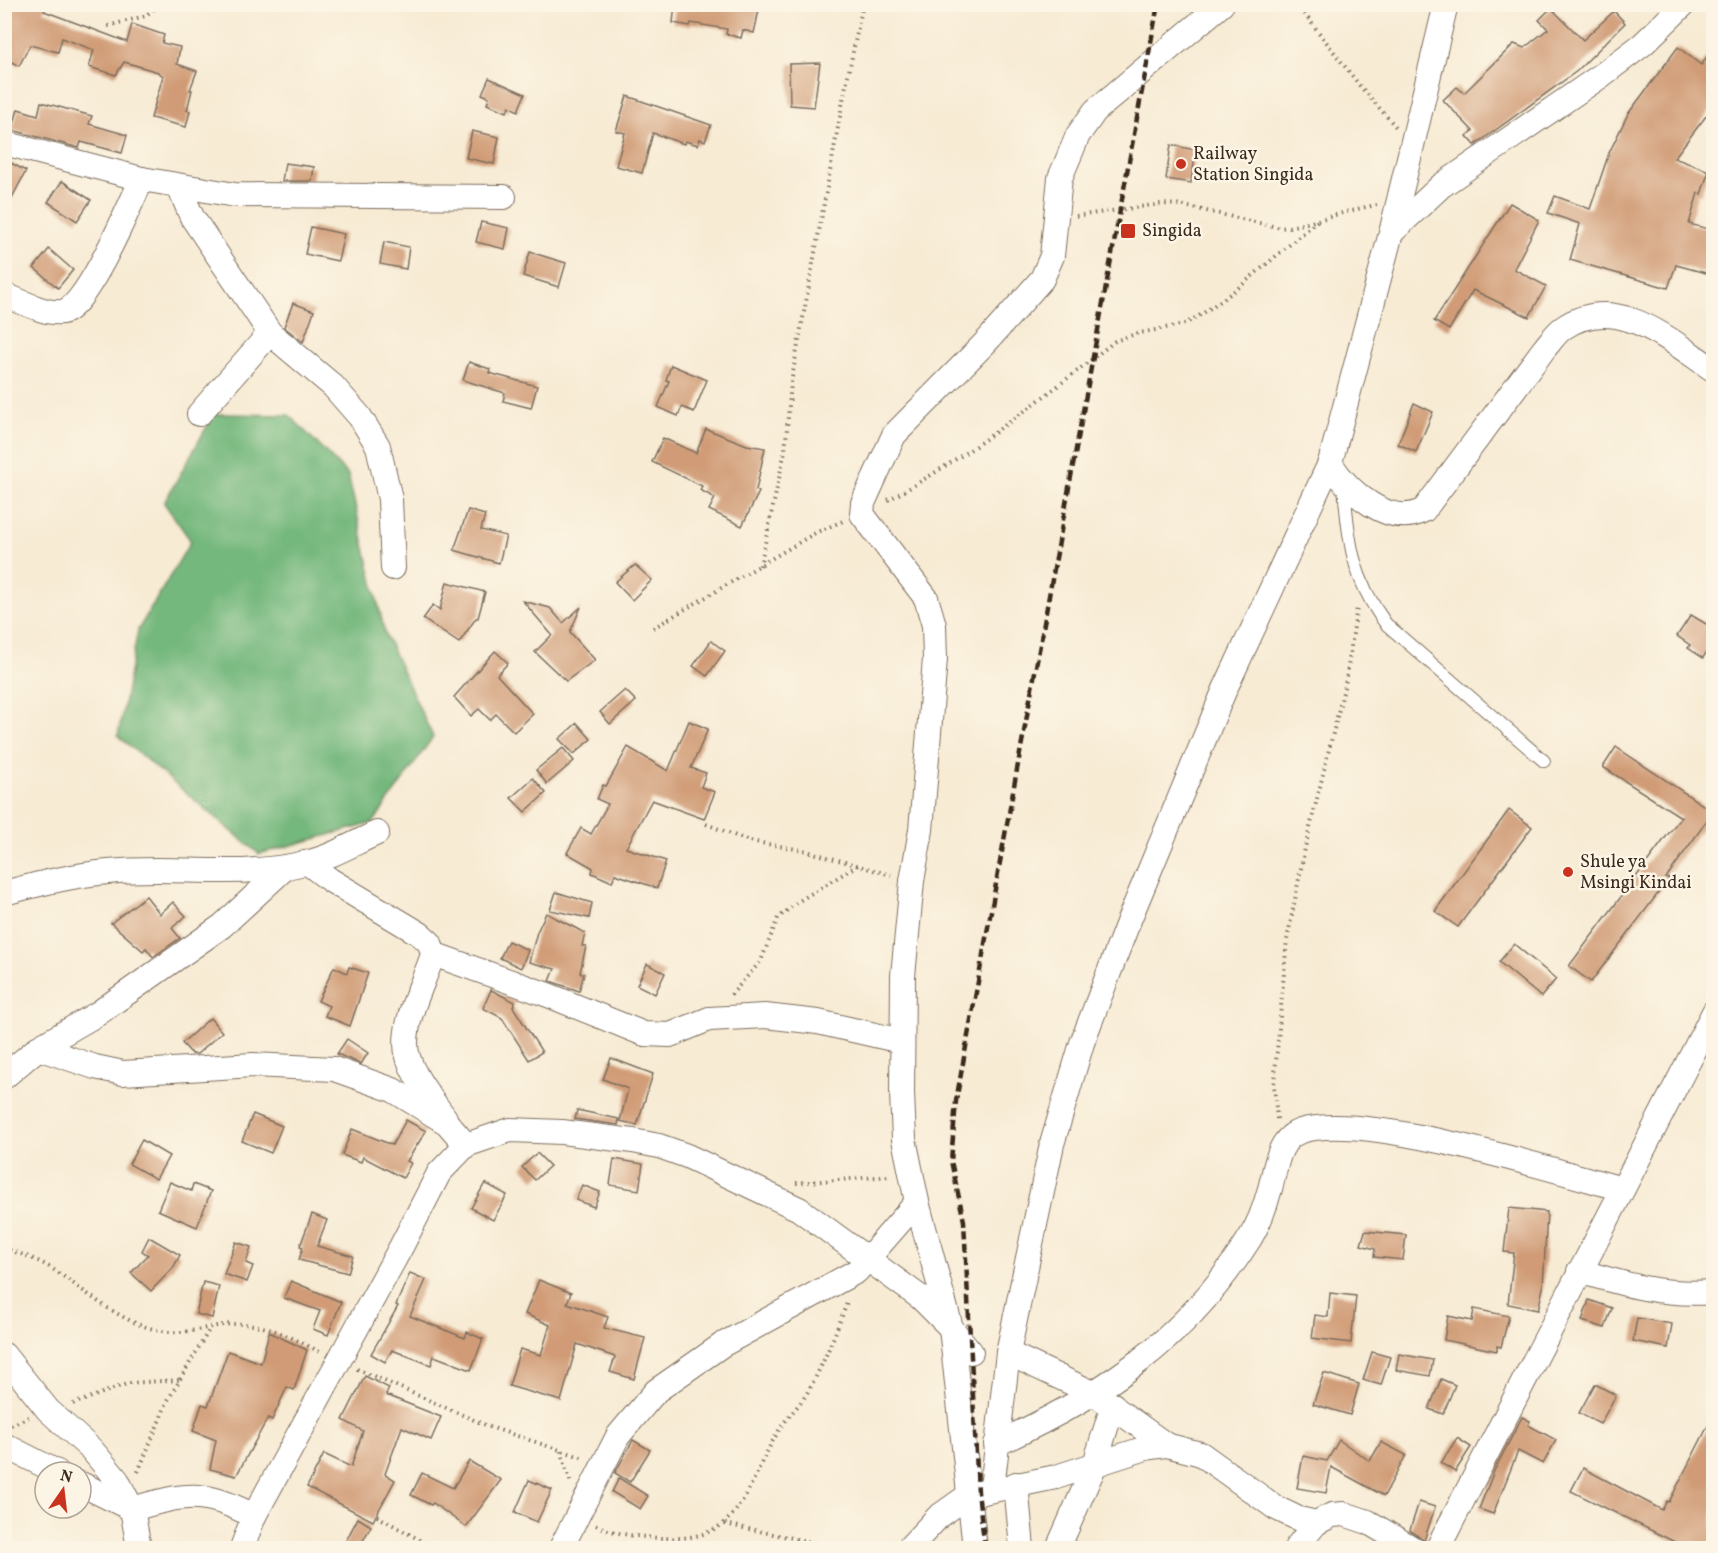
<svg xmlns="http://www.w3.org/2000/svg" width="1718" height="1553" viewBox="0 0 1718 1553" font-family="Vollkorn,serif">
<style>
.forest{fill:#74b87d;stroke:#58714e;stroke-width:1.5}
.building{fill:#d09b76}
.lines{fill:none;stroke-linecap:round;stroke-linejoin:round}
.lane-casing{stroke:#7d6e5e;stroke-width:14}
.street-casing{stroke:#7d6e5e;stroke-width:26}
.path{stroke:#7d6e5e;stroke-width:4;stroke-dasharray:1.5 4.5;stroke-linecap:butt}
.lane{stroke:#fff;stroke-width:12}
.street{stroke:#fff;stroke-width:24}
.rail{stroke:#3b2a1e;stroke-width:4.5;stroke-dasharray:9 4.5;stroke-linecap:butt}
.poi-dot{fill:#c8321e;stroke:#fcf5e5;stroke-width:2}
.labels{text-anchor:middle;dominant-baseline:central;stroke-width:5;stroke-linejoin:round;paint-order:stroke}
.poi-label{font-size:18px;fill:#3b2a1e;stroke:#fcf5e5;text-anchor:start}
</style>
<rect width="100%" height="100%" fill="#fcf5e5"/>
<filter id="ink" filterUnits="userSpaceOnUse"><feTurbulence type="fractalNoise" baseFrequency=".0167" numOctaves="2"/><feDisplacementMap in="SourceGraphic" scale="12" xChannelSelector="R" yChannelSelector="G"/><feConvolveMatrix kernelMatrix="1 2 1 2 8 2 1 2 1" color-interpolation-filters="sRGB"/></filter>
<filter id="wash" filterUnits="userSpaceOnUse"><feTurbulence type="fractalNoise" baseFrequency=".008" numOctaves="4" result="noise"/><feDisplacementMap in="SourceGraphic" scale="24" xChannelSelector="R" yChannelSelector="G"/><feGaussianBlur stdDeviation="1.35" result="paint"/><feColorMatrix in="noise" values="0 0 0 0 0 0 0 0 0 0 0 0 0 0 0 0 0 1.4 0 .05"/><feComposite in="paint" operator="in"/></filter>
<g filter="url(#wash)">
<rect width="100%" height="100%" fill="#f7ebd4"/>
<polygon class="forest" points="214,414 289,415 348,475 385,634 433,737 373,823 259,854 118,736 138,630 191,541 164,503"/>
<g id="blocks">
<g class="building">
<polygon points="4,4 47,4 44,11 127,42 132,24 164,35 162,43 180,47 177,64 197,71 190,90 192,90 187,110 190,111 186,127 151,118 163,76 158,72 124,62 116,75 89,67 94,50 62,38 58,52 30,45 19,66 4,58"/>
<polygon points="675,4 700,4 724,9 725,4 730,4 759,10 754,33 743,30 741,38 726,34 727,29 691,23 690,26 673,23"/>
<polygon points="1551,8 1583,40 1614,11 1625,23 1577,71 1475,145 1467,136 1473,131 1443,100 1457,87 1464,93 1514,44 1524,48 1548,29 1539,20"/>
<polygon points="1678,47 1701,65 1713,48 1713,107 1674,158 1709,171 1701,194 1698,193 1689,224 1713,230 1713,275 1676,265 1668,288 1570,260 1580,224 1548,213 1555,196 1590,209 1609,153 1628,114"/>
<polygon points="820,63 814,107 790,105 789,64"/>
<polygon points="489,78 525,94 518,111 509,106 507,112 487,104 489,97 482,94"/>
<polygon points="627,96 711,125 705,141 700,139 698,145 685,141 684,144 653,133 642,173 616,166 625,133 616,131"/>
<polygon points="41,102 92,116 89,124 127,135 122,153 81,142 79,148 12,130 18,109 38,115"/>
<polygon points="472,131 499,137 494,164 466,158"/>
<polygon points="1171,145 1196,150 1191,183 1166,179"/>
<polygon points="11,163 26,171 4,213 4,176"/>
<polygon points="285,163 314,167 312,181 282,181"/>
<polygon points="62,181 91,200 77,221 48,202"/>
<polygon points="1510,203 1539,220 1514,269 1546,286 1529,317 1473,290 1449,330 1434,321"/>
<polygon points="481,222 509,228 505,249 476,242"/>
<polygon points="311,227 344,234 338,261 305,254"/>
<polygon points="384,242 409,247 406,269 380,264"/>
<polygon points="49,249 73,270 58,288 34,268"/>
<polygon points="530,252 566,263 559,287 523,276"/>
<polygon points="293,303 314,311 303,342 284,327"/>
<polygon points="469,362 490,369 489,373 537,386 531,408 503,401 505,393 463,380"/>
<polygon points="671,365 707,380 694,412 682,407 678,416 658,407 669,381 666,380"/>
<polygon points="1414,403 1433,412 1416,452 1398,444"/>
<polygon points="706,429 747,445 765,448 756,490 759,492 742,526 709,510 715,498 700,490 702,486 652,462 663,438 696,453"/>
<polygon points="468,510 485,515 481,530 506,536 499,563 454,550"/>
<polygon points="635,565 652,580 632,600 615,582"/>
<polygon points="447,582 485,592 478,618 476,618 459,643 423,619 433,605 440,610"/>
<polygon points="523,601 550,608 563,623 581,607 570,632 595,660 566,681 535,652 552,635"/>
<polygon points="1691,615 1713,628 1713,641 1703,658 1688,648 1690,645 1677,636"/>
<polygon points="711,641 725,651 707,676 693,666"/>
<polygon points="495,651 508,663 497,675 533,714 514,732 496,714 490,720 479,709 471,716 454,697"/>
<polygon points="625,690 636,701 610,724 600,712"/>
<polygon points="689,721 708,729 691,768 706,773 701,787 715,792 704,819 652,800 626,848 666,861 657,888 615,874 612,882 592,873 593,868 567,853 581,828 591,834 608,804 597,799 603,785 606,786 628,747 668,771"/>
<polygon points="577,723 591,739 574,754 559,739"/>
<polygon points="1616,747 1713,812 1666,878 1669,879 1591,982 1569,966 1681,817 1603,767"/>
<polygon points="563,748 574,761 547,784 536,770"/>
<polygon points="533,778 546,793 525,812 511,798"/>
<polygon points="1509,810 1532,827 1458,927 1435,911"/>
<polygon points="556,892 592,903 589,918 550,910"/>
<polygon points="146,896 160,914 173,902 186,916 172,928 180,938 153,957 146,948 143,951 111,923"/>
<polygon points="546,913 585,933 582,946 586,946 580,973 584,974 579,991 550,981 555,969 529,962 537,932"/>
<polygon points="508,941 528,950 521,968 500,958"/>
<polygon points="1514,944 1556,979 1541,997 1499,962"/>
<polygon points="647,964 665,973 655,994 637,985"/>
<polygon points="334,967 347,973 349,967 368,973 350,1026 325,1016 329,1006 318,1001"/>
<polygon points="491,990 515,1002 513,1007 542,1052 529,1060 502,1018 483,1008"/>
<polygon points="210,1018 222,1032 197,1054 192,1054 182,1043"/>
<polygon points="347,1039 368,1053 361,1064 337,1054"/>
<polygon points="611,1058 653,1074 637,1125 620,1121 628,1089 603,1079"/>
<polygon points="577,1110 619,1119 618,1125 575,1119"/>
<polygon points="253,1114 282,1126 271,1153 242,1141"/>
<polygon points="406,1120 426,1131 407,1161 411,1163 403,1178 363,1157 361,1162 342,1155 352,1129 392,1145"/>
<polygon points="142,1140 169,1156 156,1179 129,1164"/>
<polygon points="537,1153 550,1166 535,1180 522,1167"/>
<polygon points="614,1159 643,1164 639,1190 610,1185"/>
<polygon points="170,1182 191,1191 193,1184 211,1191 197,1227 158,1210"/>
<polygon points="485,1183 507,1195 493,1220 471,1208"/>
<polygon points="582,1185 600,1192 594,1207 576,1200"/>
<polygon points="1509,1208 1547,1212 1543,1288 1538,1310 1508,1304 1514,1253 1504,1252"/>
<polygon points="312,1214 327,1220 317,1246 353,1256 348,1273 299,1260 303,1247 300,1246"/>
<polygon points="1365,1231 1406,1235 1403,1260 1374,1257 1375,1249 1361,1245"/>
<polygon points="149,1237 180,1255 173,1268 151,1291 131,1273 148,1255 142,1251"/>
<polygon points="236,1242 251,1247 246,1263 253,1266 247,1282 224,1274"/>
<polygon points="410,1273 426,1280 410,1316 465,1338 467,1332 483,1339 471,1370 434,1356 431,1365 392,1350 385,1362 371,1354 398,1306 396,1305"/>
<polygon points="539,1280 571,1293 567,1303 608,1317 604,1328 645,1338 634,1379 610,1372 615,1357 577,1344 561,1401 509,1386 520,1349 541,1355 550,1325 525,1314"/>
<polygon points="291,1281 341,1302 328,1335 313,1329 320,1311 284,1298"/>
<polygon points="203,1282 219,1286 212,1318 196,1314"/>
<polygon points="1330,1293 1356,1296 1351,1343 1312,1338 1315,1315 1328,1317"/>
<polygon points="1589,1300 1612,1308 1605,1328 1582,1321"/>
<polygon points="1474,1309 1509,1316 1501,1347 1497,1346 1497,1351 1444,1340 1448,1316 1472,1321"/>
<polygon points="1637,1318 1672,1324 1668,1348 1633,1341"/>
<polygon points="269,1332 307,1350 294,1390 287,1387 272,1420 268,1418 236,1476 210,1469 216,1440 193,1431 202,1404 208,1406 228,1351 261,1363"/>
<polygon points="1372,1352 1390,1357 1381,1385 1363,1380"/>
<polygon points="1399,1354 1433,1360 1430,1376 1396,1370"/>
<polygon points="1324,1373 1359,1384 1350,1415 1313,1404"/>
<polygon points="365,1376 389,1388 386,1395 441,1417 431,1440 402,1427 385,1474 395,1480 373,1521 307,1487 324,1454 351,1467 363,1431 343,1420"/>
<polygon points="1441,1379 1455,1385 1443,1414 1429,1409"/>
<polygon points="1595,1384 1616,1395 1600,1424 1579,1413"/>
<polygon points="1713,1416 1713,1548 1687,1548 1571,1491 1583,1468 1662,1510 1667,1501 1669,1502"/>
<polygon points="1522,1417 1530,1421 1528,1425 1556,1440 1543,1464 1518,1451 1493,1514 1479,1509 1494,1471"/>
<polygon points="1457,1438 1471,1447 1455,1472 1441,1463"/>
<polygon points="633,1440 650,1450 630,1482 615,1473"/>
<polygon points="1339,1440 1370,1461 1381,1442 1406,1455 1384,1496 1331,1467 1326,1493 1297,1488 1303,1456 1327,1461"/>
<polygon points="469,1461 501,1480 466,1527 433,1503 431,1505 411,1495 422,1473 453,1488"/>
<polygon points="619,1478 648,1496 640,1509 612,1492"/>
<polygon points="529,1480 552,1490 537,1522 515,1512"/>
<polygon points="1419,1502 1435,1507 1424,1541 1410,1530"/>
<polygon points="358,1518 371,1526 359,1548 342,1548"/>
</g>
</g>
</g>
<g filter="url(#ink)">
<use href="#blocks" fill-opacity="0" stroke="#7d6e5e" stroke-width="1.5"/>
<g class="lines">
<defs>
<path id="lane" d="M1344 485C1348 540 1352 578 1386 624L1544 761"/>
<g id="street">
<polyline points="4,143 142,179 235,195 504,197"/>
<polyline points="179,187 192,217 270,333 333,386 360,417 378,446 390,499 393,568"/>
<polyline points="1391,233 1441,186 1602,75 1643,44 1684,4"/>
<path d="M4 295C22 301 43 314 62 312 86 310 131 202 142 179"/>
<polyline points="199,414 270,333"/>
<path d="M1330 463C1348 491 1389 529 1424 510L1544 349C1550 342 1556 333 1563 328 1616 291 1670 341 1714 370"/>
<path d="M308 863 330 880 420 934 430 943 433 954C424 983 406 1013 406 1044 406 1069 431 1098 445 1118"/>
<path d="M4 893C39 884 73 875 108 872 174 865 240 879 305 863 330 858 354 843 377 833"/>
<polyline points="433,954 548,995 644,1034 670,1035 709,1019 765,1016 818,1022 901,1041"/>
<polyline points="38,1048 95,1067 123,1073 253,1065 334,1069 393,1090 447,1123 466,1145 510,1130 562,1132 633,1141 659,1146 687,1156 799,1209 921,1298 951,1328 971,1352"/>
<polyline points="4,1077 38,1048 97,1014 222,926 286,867"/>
<path d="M1579 1271C1626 1285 1664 1296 1714 1292"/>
<polyline points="1008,1353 1095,1394 1166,1445"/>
<polyline points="4,1355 48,1410 92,1450 117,1480 132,1509 139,1548"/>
<path d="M996 1444C1104 1395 1186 1340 1250 1238 1258 1225 1265 1207 1269 1192 1276 1171 1276 1139 1301 1131 1364 1111 1553 1170 1622 1189"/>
<polyline points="4,1445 57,1472"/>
<path d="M81 1484 132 1509C188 1493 202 1490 254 1516"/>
<polyline points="1016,1484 1022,1548"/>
<polyline points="992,1488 1008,1353 1052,1144 1082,1043 1129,920 1225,689 1330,463 1391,233 1446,4"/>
<polyline points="242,1548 254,1516 401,1247 439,1173 466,1145"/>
<polyline points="561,1548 618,1436 656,1391 722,1345 857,1271 917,1202"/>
<polyline points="909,1548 938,1517 969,1495 1056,1477 1146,1448 1166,1445 1201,1454 1276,1508 1299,1519 1316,1523 1332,1515 1344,1514 1368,1522 1412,1548"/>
<polyline points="975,1548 951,1328 917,1202 904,1139 902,1093 903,976 912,881 921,830 935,659 934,625 926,598 862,514 863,503 894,435 986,342 1042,279 1052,256 1060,178 1078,135 1095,111 1222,4"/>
<polyline points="1058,1548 1094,1467 1113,1405"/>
<polyline points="1296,1548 1316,1523"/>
<polyline points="1438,1548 1714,1012"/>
</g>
</defs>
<use href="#lane" class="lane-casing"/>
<use href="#street" class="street-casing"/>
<g class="path">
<polyline points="1297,4 1360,86 1396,127"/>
<polyline points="108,26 145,16 160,4"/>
<path d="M1076 216 1161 204 1180 205 1281 228C1314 224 1344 210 1377 205"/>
<path d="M888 500C969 456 1043 398 1115 341L1135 334 1185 324 1202 314 1237 289 1320 219"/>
<polyline points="760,566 785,451 791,383 844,95 863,4"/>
<polyline points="653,628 817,532 843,521"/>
<polyline points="706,824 749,841 803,850 891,875"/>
<polyline points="731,995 761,961 778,918 799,901 858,865"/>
<polyline points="1277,1119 1274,1084 1287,940 1305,848 1346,680 1357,607"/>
<polyline points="796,1183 890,1176"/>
<path d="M4 1248C20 1254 37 1259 51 1268 85 1290 113 1318 153 1329 187 1339 212 1322 243 1324 270 1325 297 1340 320 1352"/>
<polyline points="357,1369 490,1427 584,1458"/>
<polyline points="73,1404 129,1383 179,1380"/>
<polyline points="11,1425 29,1417"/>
<polyline points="561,1451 571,1483"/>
<polyline points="138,1472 168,1400 209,1330"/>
<polyline points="377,1516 434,1548"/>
<polyline points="725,1524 840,1548"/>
<path d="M596 1525C617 1535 640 1537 662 1538 744 1543 744 1487 778 1432 787 1416 802 1404 810 1388 825 1360 837 1330 848 1300"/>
</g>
<use href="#lane" class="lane"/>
<use href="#street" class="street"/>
<polyline class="rail" points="985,1548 978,1492 964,1221 951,1161 956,1101 1158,4"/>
</g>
</g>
<g class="poi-dot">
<circle cx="1181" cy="164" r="6"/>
<rect x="1120" y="223" width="16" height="16" rx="3"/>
<circle cx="1568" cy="872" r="6"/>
</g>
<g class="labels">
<g class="poi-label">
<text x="1193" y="154">Railway<tspan x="1193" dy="21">Station Singida</tspan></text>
<text x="1142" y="231">Singida</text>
<text x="1580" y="862">Shule ya<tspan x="1580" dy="21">Msingi Kindai</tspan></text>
</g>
</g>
<rect width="1718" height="1553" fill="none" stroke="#fcf5e5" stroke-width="24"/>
<g transform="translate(63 1490) rotate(14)"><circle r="28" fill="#fcf5e5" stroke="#afa495" stroke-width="1.5"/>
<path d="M0-4.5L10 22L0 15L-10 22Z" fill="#c8321e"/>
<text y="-9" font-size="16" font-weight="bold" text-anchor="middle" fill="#3b2a1e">N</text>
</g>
</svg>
